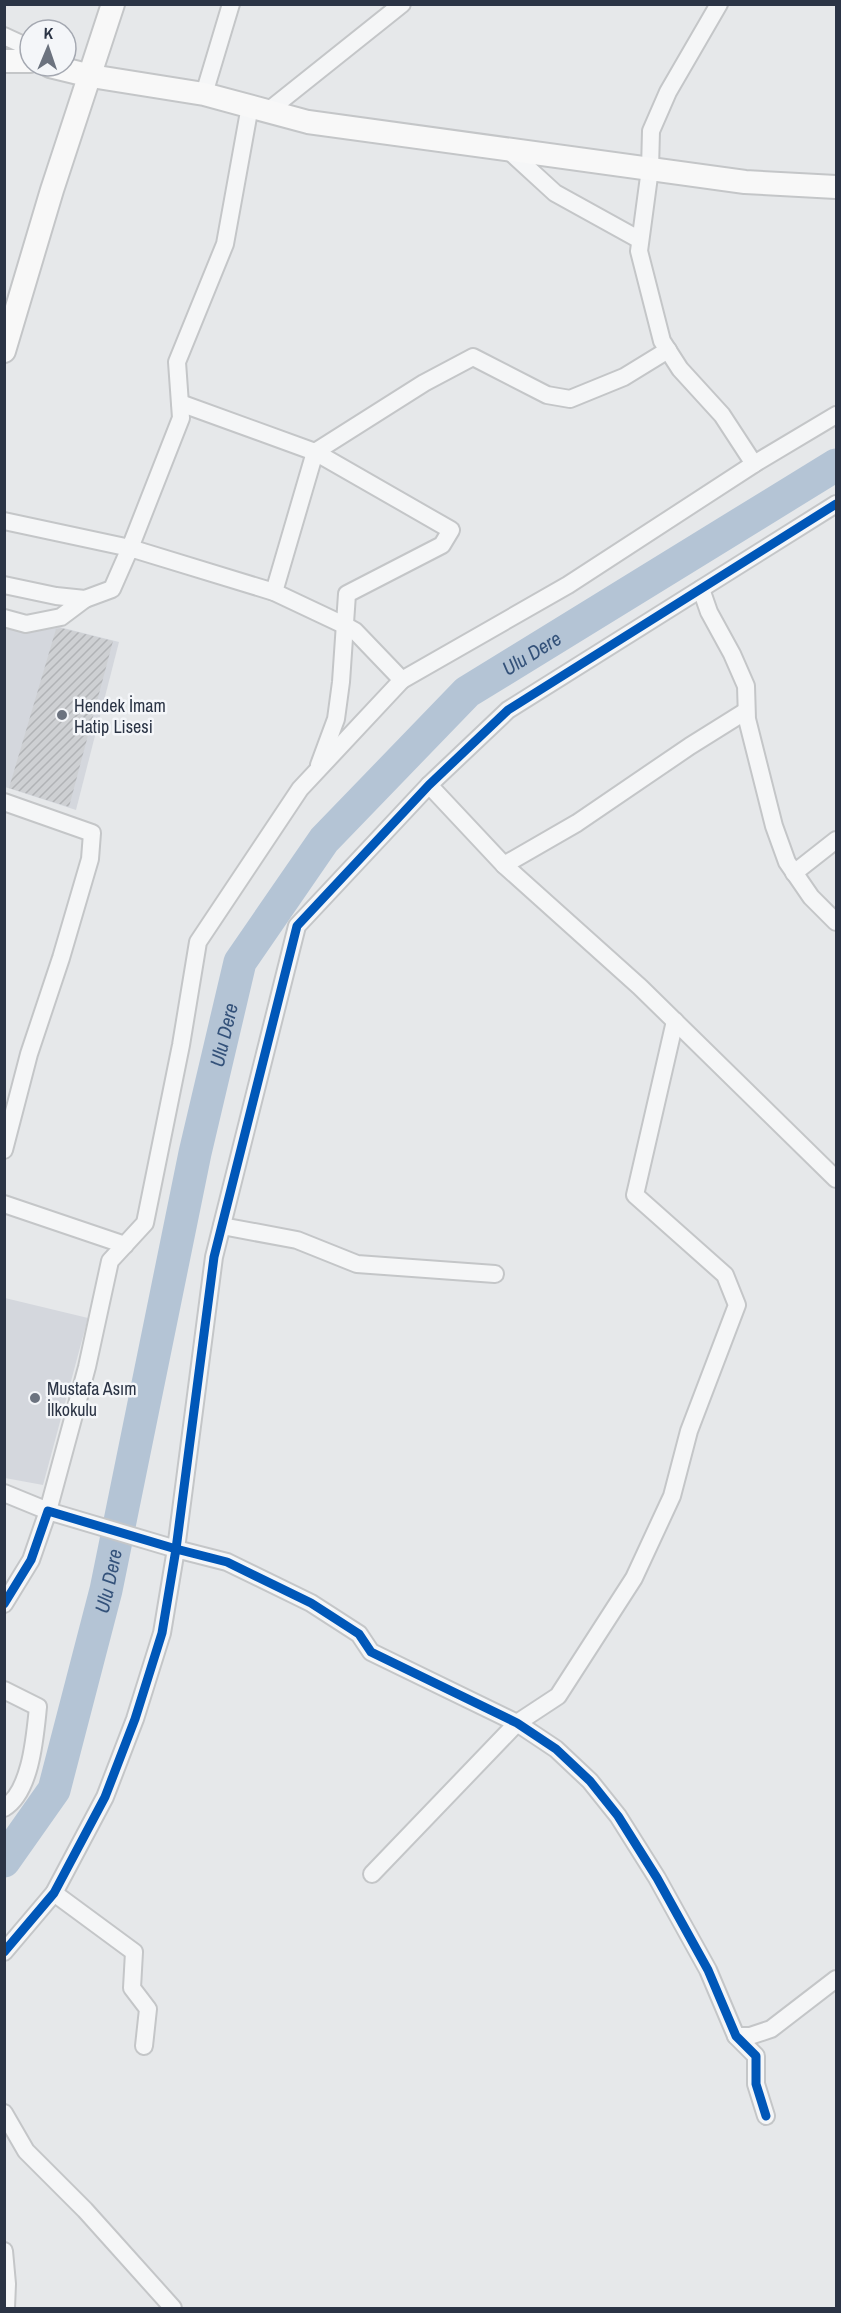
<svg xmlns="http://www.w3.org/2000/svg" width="841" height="2313" viewBox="0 0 841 2313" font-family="'Archivo Narrow',sans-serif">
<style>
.built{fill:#d4d7dd}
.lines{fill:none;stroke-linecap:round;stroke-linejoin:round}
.river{stroke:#b4c4d5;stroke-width:33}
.building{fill:url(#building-hatch)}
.minor-casing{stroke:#c4c6c8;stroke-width:20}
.secondary-casing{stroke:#c4c6c8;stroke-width:26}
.minor{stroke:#f5f6f7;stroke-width:16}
.secondary{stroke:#f8f8f8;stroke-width:22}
.cycleway-casing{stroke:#f4f6f9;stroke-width:13}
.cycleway{stroke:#0057b8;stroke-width:9}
.poi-dot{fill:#6c737f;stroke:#f4f6f9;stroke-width:2}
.labels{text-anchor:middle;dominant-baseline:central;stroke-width:5;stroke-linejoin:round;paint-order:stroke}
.poi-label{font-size:18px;fill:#2b3445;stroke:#f4f6f9;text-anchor:start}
.water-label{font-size:20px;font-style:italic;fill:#34527a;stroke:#f4f6f9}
</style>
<defs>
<pattern id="building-hatch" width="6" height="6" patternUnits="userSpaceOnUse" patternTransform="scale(1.5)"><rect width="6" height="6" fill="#ced0d3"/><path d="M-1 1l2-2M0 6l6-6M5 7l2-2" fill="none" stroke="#b1b3b6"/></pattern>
</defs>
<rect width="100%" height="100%" fill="#e6e8ea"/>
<g class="built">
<polygon points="4,613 119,642 76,810 5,787"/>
<polygon points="5,1298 88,1318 43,1485 5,1478"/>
</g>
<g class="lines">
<path class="river" id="s1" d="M4 1861 54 1790 106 1590 195 1153 240 962 324 840 467 692 836 465"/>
</g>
<polygon class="building" points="61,628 113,641 69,807 9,788 56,629"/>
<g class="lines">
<defs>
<g id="minor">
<polyline points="719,4 668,92 651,131 650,169 639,251 662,341 680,369 722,415 754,464"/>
<polyline points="4,36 30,48"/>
<polyline points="204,94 231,4"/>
<polyline points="268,111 402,4"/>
<polyline points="507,149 555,193 640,240"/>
<polyline points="180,403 315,452 424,383 473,357 547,395 570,399 624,377 668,350"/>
<polyline points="4,521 130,548 181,418 177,362 225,244 250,106"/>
<polyline points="4,585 56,596 85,599 112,589 130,548 274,592 346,626 355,631 402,680 300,789 198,942 181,1045 145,1223 110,1261 87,1367 48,1511 4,1493"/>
<polyline points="701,589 709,612 732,654 746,686 747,719 774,826 787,862 811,897 836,922"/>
<polyline points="274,592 315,452 451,530 442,545 347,594 341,682 336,719 319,765"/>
<polyline points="4,618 26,624 61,617 85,599"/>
<polyline points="402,680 568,585 754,464 836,415"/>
<polyline points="429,785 504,865 577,823 690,746 746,711"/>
<polyline points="4,802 92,833 90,859 61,958 29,1054 4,1150"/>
<polyline points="504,865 640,987 836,1179"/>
<polyline points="794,873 836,840"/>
<polyline points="4,1204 125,1245"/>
<polyline points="222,1226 297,1240 357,1264 495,1274"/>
<polyline points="4,1604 31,1560 48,1511 176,1549 214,1257 297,926 429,785 508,710 836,504"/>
<path d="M4 1690 38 1707C35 1736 31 1792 4 1808"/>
<polyline points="372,1874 517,1723 558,1696 634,1578 672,1496 689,1431 737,1305 725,1275 635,1195 675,1021"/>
<polyline points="54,1893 134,1952 132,1988 148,2009 144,2046"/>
<polyline points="4,1952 54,1893 105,1797 135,1719 162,1633 176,1549 227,1562 311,1603 359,1634 371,1652 517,1723 556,1749 590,1781 618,1816 657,1878 708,1970 736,2036 756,2056 756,2084 766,2116"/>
<polyline points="736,2036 750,2036 771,2029 836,1979"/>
<polyline points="4,2113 26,2151 85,2210 173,2308"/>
<polyline points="4,2251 7,2284 6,2308"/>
</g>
<g id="secondary">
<polyline points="4,61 30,61"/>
<polyline points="50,66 91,76 204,94 308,122 745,182 836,187"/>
<polyline points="4,351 52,190 113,4"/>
</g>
</defs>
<use href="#minor" class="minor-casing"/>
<use href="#secondary" class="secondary-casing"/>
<use href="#minor" class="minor"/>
<use href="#secondary" class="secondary"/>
<defs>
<g id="cycleway">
<polyline points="4,1604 31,1560 48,1511 176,1549 214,1257 297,926 429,785 508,710 836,504"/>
<polyline points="4,1952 54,1893 105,1797 135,1719 162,1633 176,1549 227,1562 311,1603 359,1634 371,1652 517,1723 556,1749 590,1781 618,1816 657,1878 708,1970 736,2036 756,2056 756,2084 766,2116"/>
</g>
</defs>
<use href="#cycleway" class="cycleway-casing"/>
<use href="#cycleway" class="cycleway"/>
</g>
<g class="poi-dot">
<circle cx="62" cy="715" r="6"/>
<circle cx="35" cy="1398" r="6"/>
</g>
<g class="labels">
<g class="poi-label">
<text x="74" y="705">Hendek İmam<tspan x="74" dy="21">Hatip Lisesi</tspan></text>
<text x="47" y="1388">Mustafa Asım<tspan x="47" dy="21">İlkokulu</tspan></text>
</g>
<g class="water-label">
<text stroke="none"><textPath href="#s1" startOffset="1365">Ulu Dere</textPath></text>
<text stroke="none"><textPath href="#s1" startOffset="861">Ulu Dere</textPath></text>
<text stroke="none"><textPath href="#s1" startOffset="303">Ulu Dere</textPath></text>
</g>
</g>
<rect width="841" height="2313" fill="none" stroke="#2b3445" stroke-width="12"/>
<g transform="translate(48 48) rotate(2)"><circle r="28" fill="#f4f6f9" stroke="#a4a8b1" stroke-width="1.5"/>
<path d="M0-4.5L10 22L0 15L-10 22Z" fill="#6c737f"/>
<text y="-9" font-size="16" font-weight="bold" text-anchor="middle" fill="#2b3445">K</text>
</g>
</svg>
